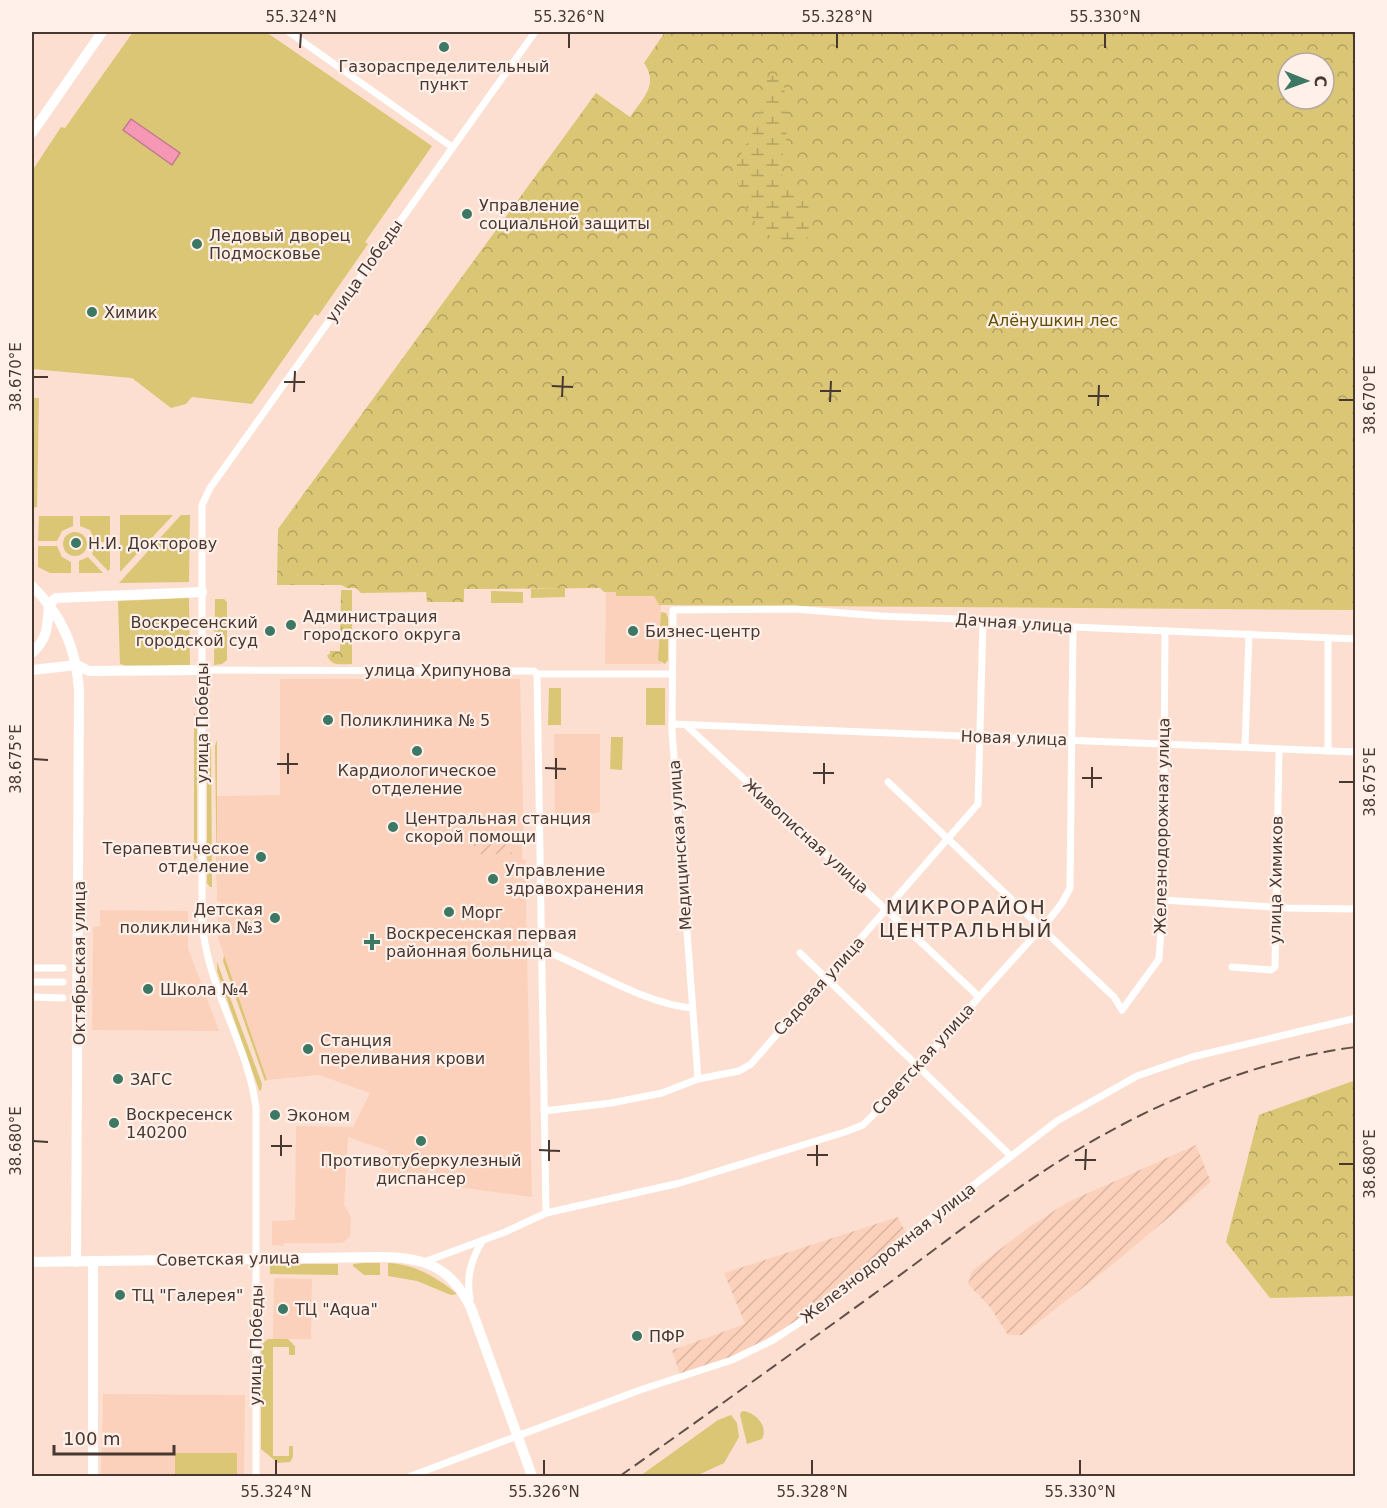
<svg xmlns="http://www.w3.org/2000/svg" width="1387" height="1508" viewBox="0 0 1387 1508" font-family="'DejaVu Sans',sans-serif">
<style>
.built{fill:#fcd1bb}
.industrial{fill:url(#industrial-furrows)}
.green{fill:#dac674}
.forest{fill:url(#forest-crowns);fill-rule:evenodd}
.wetland{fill:url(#wetland-marsh)}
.water{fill:#f697b6;stroke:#c27b8e;stroke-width:1.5}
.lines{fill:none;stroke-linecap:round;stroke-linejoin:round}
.street{stroke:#fff;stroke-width:7}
.secondary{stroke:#fff;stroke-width:10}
.rail{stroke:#615048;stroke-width:2;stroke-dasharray:12 6;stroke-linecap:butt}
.ticks{fill:none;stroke:#473932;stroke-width:2}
.poi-dot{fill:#3c7863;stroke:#fff0e9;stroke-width:2}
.labels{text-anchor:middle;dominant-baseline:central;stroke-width:4.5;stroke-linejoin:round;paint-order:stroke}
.poi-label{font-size:16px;fill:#473932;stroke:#fff0e9;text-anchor:start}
.street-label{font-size:16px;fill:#473932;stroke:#fff0e9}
.park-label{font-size:16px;fill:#605001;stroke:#fff0e9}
.quarter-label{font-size:20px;letter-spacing:1.5px;fill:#473932;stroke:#fff0e9}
.neatline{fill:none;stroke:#473932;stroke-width:2}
.ticks-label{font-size:15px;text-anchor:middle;fill:#473932}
</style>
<defs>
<pattern id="industrial-furrows" width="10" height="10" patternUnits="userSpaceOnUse" patternTransform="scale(1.5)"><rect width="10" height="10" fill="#fcd1bb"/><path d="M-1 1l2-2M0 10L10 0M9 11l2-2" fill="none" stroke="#d9b4a1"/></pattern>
<pattern id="forest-crowns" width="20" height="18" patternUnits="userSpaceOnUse" patternTransform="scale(1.5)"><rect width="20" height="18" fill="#dac674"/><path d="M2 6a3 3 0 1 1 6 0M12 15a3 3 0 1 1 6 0" fill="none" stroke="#b3a260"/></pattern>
<pattern id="wetland-marsh" width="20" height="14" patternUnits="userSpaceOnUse" patternTransform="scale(1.5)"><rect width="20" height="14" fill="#dac674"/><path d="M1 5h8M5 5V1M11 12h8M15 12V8" fill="none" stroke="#b3a260"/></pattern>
</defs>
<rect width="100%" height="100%" fill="#fddfd1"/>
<g class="built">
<polygon points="606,592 655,592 661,605 661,664 605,664"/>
<polygon points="280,679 520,679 524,846 522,846 522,859 526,860 526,891 522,891 522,897 526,898 532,1197 380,1177 388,1151 348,1137 344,1204 351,1217 350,1237 342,1243 284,1243 283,1246 272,1245 272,1221 295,1220 296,1126 353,1127 370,1093 319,1075 267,1080 218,938 218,908 221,908 221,902 217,901 217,796 280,795"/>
<polygon points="554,734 600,734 600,812 555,822"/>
<polygon points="100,910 188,911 188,948 219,1031 92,1030 93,927 100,926"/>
<polygon points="274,1278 312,1279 311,1339 273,1339"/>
<polygon points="103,1394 245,1395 244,1476 101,1476"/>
</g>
<g class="industrial">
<rect x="474" y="841" width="38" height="13"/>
<polygon points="1196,1145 1211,1182 1112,1265 1022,1335 1008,1335 990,1307 968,1284 972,1271 1029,1227 1068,1202"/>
<polygon points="898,1217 907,1235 790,1325 735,1357 680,1375 672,1350 745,1324 724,1273"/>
</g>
<g class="green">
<polygon points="133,32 266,32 432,146 365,242 368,244 318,316 315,314 252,404 192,397 186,404 171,408 132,378 32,369 32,171 61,127 65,128"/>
<polygon points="32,398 39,398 37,507 32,508"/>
<polygon points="120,515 173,515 120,572"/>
<polygon points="181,515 190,515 189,582 119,583"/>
<polygon points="39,516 73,516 73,526 62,531 57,541 38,541"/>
<polygon points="80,516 110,516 110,542 95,542 90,530 80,526"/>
<circle cx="75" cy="544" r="12"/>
<polygon points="38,546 57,546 62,557 71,562 71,573 50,573 38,567"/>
<polygon points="95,547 110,547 110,569 108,571 92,554"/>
<polygon points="88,557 103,573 79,573 79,561"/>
<polygon points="565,588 565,597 531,598 531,589"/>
<polygon points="491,591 523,592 523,603 491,603"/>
<polygon points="189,598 190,665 129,667 120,664 118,601"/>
<polygon points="215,599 224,599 227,602 227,660 222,664 214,665"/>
<polygon points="661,612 666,613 668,618 668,660 665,664 658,660"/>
<polygon points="549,688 561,688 561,725 548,725"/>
<rect x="646" y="688" width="19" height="37"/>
<polygon points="194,713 197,718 197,857 194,861"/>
<polygon points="611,737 623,737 622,770 610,769"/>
<polygon points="211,740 212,887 210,887 207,883 207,742"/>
<polygon points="217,740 217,892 215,746"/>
<polygon points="224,955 267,1080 265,1081 223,961"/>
<polygon points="217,962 262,1084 261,1091 259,1090 217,971"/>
<polygon points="363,1263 380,1263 380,1275 364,1275 353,1266 353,1264"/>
<path d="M388 1263C415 1264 436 1277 457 1294L451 1295 417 1281 388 1276Z"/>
<polygon points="270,1264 338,1264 338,1275 270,1274"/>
<polygon points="268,1339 288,1339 295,1346 295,1355 289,1355 289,1347 273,1347 273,1456 289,1456 289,1446 293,1446 293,1457 290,1462 278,1463 261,1449 261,1352 263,1343"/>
<path d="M744 1411C757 1414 768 1426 762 1439L747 1444 740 1415 741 1412Z"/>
<polygon points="731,1415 737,1423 739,1437 724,1463 696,1476 640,1476 718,1420"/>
<rect x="175" y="1453" width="62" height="23"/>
</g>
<g class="forest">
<path d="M665 32H1355V610L659 605 654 596H616V592H604L600 588 464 589V602H427L426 592 361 593 356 588H347L341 585H277L278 529 596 93 630 117C643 98 659 85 644 63ZM1288 63H1324V99H1288Z"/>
<path d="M341 590H352V664C341 664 331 667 327 655L330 654V651H340Z"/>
<polygon points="1353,1081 1356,1081 1355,1296 1270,1298 1226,1242 1259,1115"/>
</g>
<path class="wetland" d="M775 75 782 78C786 91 788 134 785 147 783 156 779 165 782 175 785 185 798 190 804 198 814 210 811 229 805 242 794 243 783 242 773 237 752 228 733 187 737 165 740 151 754 135 759 119 763 105 762 91 768 78Z"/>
<polygon class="water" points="131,119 180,153 172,165 123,130"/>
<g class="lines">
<g class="street">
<polyline points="289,32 452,147"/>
<polyline points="202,670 534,671 537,674 672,674"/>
<polyline points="537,674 546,1213"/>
<polyline points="672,724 1356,752"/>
<path d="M686 725C783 816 883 905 979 997"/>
<polyline points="1245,747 1249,634"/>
<polyline points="1328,751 1328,639"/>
<polyline points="888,782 1114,997 1122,1010 1159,959 1163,900 1165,631"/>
<polyline points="1163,900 1287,908 1356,909"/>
<path d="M541 949C585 966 646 1005 692 1008"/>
<polyline points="800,953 1011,1156"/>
<polyline points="1232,967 1271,970 1275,967 1279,749"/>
<polyline points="32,968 63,968"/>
<polyline points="32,982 63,982"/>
<polyline points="32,997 63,998"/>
<polyline points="698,1079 672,731 673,610 795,609 880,616 983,620 1073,627 1356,639"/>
<polyline points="544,1111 611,1103 662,1093 698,1079 739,1071 751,1064 978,804 983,620"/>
<polyline points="424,1262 505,1232 546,1213 680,1183 845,1132 863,1125 900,1088 979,997 1052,916 1062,903 1070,888 1073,627"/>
<path d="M470 1299C466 1277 471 1259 483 1240"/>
<path d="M256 1476V1108C248 1043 206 987 202 920V505L210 488 535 32"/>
<polyline points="411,1476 640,1390 732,1360 773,1340 831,1302 914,1231 1057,1121 1137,1076 1192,1057 1356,1018"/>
</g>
<g class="secondary">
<polyline points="32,133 102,32"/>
<path d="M32 586C62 615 76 648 79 690L76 1262"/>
<polyline points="49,604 56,598 202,592"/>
<path d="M32 653C49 637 47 626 49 604"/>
<polyline points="77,665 89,671 202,670"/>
<polyline points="32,670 77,665"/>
<polyline points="93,1261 93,1476"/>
<path d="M32 1262 381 1257C425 1257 451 1267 471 1308L532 1476"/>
</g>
<path class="rail" d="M620 1476C709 1413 797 1350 885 1286 946 1242 1005 1194 1069 1155 1155 1102 1255 1060 1356 1047"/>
</g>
<path class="ticks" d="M300 48 301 33M569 48V33M837 48V33M1105 48V33M33 377H48M284 382H305M552 386 573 387M820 391H841M294 392 295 371M1088 396H1109M562 397 563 376M1339 400H1354M830 402 831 381M1098 406 1099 385M33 759 48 760M277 764H298M545 768 566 769M813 773H834M288 774V753M1082 778H1102M556 779V758M1339 782H1354M824 784V763M1092 788V767M33 1141 48 1142M271 1146H292M539 1150 560 1151M807 1155H828M281 1156V1135M1075 1160H1096M549 1161V1140M1339 1164H1354M817 1166V1145M1085 1170 1086 1149M276 1475V1460M544 1475V1460M812 1475V1460M1080 1475V1460"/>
<g class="poi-dot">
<circle cx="444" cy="47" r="6"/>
<circle cx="467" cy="214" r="6"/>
<circle cx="197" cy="244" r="6"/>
<circle cx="92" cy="312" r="6"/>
<circle cx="76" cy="543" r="6"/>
<circle cx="291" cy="625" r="6"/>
<circle cx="270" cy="631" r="6"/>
<circle cx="633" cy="631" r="6"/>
<circle cx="328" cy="720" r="6"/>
<circle cx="417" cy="751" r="6"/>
<circle cx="393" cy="827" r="6"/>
<circle cx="261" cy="857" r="6"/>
<circle cx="493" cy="879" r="6"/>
<circle cx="449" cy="912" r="6"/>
<circle cx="275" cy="918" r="6"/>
<path d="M369 933h6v6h6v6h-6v6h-6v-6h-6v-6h6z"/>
<circle cx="148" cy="989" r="6"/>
<circle cx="308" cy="1049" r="6"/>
<circle cx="118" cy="1079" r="6"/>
<circle cx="275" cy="1115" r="6"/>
<circle cx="114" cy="1123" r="6"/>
<circle cx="421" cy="1141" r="6"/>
<circle cx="120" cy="1295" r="6"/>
<circle cx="283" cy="1309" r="6"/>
<circle cx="637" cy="1336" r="6"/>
</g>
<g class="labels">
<g class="poi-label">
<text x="444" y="66" text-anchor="middle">Газораспределительный<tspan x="444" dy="18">пункт</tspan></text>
<text x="479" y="205">Управление<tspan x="479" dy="18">социальной защиты</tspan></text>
<text x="209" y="235">Ледовый дворец<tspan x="209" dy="18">Подмосковье</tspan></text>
<text x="104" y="312">Химик</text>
<text x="88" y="543">Н.И. Докторову</text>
<text x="303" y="616">Администрация<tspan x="303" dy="18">городского округа</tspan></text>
<text x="258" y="622" text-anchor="end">Воскресенский<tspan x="258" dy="18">городской суд</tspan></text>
<text x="645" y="631">Бизнес-центр</text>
<text x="340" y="720">Поликлиника № 5</text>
<text x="417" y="770" text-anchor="middle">Кардиологическое<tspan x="417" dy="18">отделение</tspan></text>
<text x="405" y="818">Центральная станция<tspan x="405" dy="18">скорой помощи</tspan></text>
<text x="249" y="848" text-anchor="end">Терапевтическое<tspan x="249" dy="18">отделение</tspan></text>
<text x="505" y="870">Управление<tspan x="505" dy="18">здравохранения</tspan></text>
<text x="263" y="909" text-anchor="end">Детская<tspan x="263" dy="18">поликлиника №3</tspan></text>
<text x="461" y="912">Морг</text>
<text x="386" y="933">Воскресенская первая<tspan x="386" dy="18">районная больница</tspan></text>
<text x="160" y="989">Школа №4</text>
<text x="320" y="1040">Станция<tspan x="320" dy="18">переливания крови</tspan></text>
<text x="130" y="1079">ЗАГС</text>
<text x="126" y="1114">Воскресенск<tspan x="126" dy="18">140200</tspan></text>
<text x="287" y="1115">Эконом</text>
<text x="421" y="1160" text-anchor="middle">Противотуберкулезный<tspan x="421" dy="18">диспансер</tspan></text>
<text x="132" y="1295">ТЦ "Галерея"</text>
<text x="295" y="1309">ТЦ "Aqua"</text>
<text x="649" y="1336">ПФР</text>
</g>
<g class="street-label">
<text transform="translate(364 271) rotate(-55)">улица Победы</text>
<text transform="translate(1014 623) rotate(4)">Дачная улица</text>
<text x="438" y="670">улица Хрипунова</text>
<text transform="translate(202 723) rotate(-90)">улица Победы</text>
<text transform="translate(1014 738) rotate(2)">Новая улица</text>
<text transform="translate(1162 826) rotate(-89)">Железнодорожная улица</text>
<text transform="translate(806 836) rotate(42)">Живописная улица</text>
<text transform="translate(680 845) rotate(-94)">Медицинская улица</text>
<text transform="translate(1276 880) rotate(-89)">улица Химиков</text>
<text transform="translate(79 963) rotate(-90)">Октябрьская улица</text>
<text transform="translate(819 986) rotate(-48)">Садовая улица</text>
<text transform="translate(923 1059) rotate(-48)">Советская улица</text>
<text transform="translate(888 1253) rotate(-38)">Железнодорожная улица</text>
<text transform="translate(228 1259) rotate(-1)">Советская улица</text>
<text transform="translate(256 1345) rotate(-89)">улица Победы</text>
</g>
<g class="park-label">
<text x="1053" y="320">Алёнушкин лес</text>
</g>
<g class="quarter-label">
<text x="966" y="907">МИКРОРАЙОН<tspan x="966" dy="23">ЦЕНТРАЛЬНЫЙ</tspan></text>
</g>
</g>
<rect width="1387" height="1508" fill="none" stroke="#fff0e9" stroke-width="66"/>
<g transform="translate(1306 81) rotate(91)"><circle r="28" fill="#fff0e9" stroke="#b5a7a0" stroke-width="1.5"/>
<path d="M0-4.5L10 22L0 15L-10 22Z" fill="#3c7863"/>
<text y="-9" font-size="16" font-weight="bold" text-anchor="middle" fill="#473932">С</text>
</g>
<path d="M54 1445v9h120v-9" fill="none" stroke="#473932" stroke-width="3"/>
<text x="63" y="1445" font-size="18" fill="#473932" stroke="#fff0e9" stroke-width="4.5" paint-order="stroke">100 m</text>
<rect x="33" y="33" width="1321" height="1442" class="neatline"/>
<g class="ticks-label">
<text x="301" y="22">55.324°N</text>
<text x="569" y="22">55.326°N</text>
<text x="837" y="22">55.328°N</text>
<text x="1105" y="22">55.330°N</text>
<text transform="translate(16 377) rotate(-90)" y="5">38.670°E</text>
<text transform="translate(1370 400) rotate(-90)" y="5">38.670°E</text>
<text transform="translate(16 759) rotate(-90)" y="5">38.675°E</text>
<text transform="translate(1370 782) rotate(-90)" y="5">38.675°E</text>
<text transform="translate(16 1141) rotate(-90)" y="5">38.680°E</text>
<text transform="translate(1370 1164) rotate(-90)" y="5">38.680°E</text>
<text x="276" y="1497">55.324°N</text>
<text x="544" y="1497">55.326°N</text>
<text x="812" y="1497">55.328°N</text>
<text x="1080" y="1497">55.330°N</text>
</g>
</svg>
